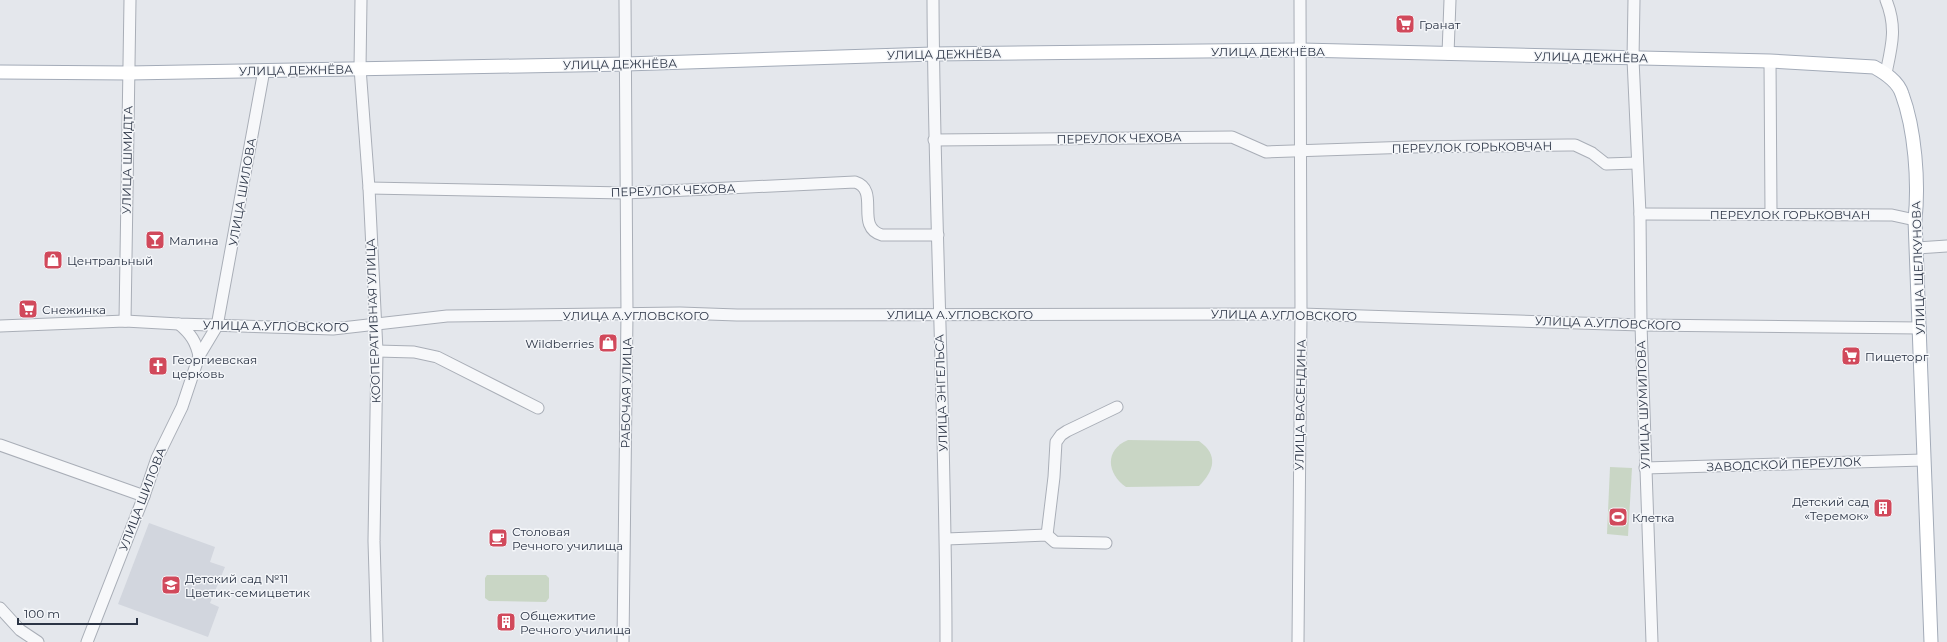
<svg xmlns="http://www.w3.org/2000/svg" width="1947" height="642" viewBox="0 0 1947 642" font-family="Montserrat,sans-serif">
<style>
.built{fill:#d2d6de}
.green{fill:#c9d6c5}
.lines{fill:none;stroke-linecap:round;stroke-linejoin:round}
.minor-casing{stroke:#a9aeb7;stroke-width:13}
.major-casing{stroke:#a3abb8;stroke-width:15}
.minor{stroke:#f7f8fa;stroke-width:11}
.major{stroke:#fff;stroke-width:13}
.labels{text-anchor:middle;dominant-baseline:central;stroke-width:3;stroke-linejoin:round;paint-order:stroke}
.poi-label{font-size:12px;fill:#2b3445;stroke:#f4f6f9;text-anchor:start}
.street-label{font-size:12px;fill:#2b3445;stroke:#f4f6f9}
</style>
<rect width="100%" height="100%" fill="#e4e7ec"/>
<polygon class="built" points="149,523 215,547 210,562 225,567 210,603 219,607 208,637 118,604"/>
<g class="green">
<path d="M1128 440 1199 441C1219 455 1214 471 1199 486L1126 487C1107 474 1104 450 1128 440Z"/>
<polygon points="1610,467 1632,468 1628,536 1607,534"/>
<polygon points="487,575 546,575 549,578 549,598 546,602 489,601 485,598 485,578"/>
</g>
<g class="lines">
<defs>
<g id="minor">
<polyline points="361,0 360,68 369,188 377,351 374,541 377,642"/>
<path d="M933 0C934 214 946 428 946 642"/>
<polyline points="1634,0 1633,59 1640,214 1641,325 1652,642"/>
<polyline points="1448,54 1450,0"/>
<polyline points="1770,61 1771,213"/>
<path d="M1886 73C1892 45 1897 27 1886 0"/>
<polyline points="934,140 1232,137 1266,152 1412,147 1568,145 1575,145 1592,153 1606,164 1637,163"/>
<path d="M369 188 625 193 855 182C881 190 854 227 882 235H938"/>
<polyline points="1640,214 1892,215 1915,220"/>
<polyline points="1917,248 1947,246"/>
<polyline points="125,321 130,0"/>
<path d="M179 324C191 334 196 342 199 356"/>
<polyline points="0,326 125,321 179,324 333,329 447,316 680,313 737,315 1301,314 1641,325 1920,328"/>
<polyline points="377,351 414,352 437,357 538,408"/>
<polyline points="0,445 144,496"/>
<polyline points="1645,468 1923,460"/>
<polyline points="1047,535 1054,477 1056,442 1061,435 1067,431 1117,407"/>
<polyline points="946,539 1047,535 1055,542 1106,543"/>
<polyline points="0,608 20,630 38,642"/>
<polyline points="87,642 144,496 157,458 182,407 199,356 217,326 264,70"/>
<polyline points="623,642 627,314 625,0"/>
<polyline points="1298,642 1301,314 1300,0"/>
</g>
<path id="major" d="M0 72 129 73 626 64 933 54 1301 50 1770 61 1874 67C1885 73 1898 81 1902 94 1915 129 1919 182 1915 220L1931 642"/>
</defs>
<use href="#minor" class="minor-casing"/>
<use href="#major" class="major-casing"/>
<use href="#minor" class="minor"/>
<use href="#major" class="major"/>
</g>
<defs>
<symbol id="supermarket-square" viewBox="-11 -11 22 22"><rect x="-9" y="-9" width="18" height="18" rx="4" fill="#d1495b" stroke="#f4f6f9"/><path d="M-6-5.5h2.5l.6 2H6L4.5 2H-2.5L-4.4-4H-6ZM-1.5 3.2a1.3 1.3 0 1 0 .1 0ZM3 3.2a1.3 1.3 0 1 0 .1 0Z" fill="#fff"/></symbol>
<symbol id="bar-square" viewBox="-11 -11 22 22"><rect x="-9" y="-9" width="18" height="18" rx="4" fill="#d1495b" stroke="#f4f6f9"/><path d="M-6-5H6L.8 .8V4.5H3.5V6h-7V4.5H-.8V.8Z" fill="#fff"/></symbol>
<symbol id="shop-square" viewBox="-11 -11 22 22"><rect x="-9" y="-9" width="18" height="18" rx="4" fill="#d1495b" stroke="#f4f6f9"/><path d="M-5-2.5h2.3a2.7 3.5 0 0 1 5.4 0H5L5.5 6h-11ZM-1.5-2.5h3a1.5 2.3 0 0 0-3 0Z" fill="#fff"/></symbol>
<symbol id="church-square" viewBox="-11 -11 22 22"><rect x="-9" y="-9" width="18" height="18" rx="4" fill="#d1495b" stroke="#f4f6f9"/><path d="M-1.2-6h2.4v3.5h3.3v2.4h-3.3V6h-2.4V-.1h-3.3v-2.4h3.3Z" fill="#fff"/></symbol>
<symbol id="building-square" viewBox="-11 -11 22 22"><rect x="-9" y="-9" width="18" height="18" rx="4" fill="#d1495b" stroke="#f4f6f9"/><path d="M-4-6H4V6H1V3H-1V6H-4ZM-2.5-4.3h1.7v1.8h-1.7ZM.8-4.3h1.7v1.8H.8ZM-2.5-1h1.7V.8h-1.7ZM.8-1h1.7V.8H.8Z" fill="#fff"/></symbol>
<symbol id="stadium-square" viewBox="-11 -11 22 22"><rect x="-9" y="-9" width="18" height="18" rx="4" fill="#d1495b" stroke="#f4f6f9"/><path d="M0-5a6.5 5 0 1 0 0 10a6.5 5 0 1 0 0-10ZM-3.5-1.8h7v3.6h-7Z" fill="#fff"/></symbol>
<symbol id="cafe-square" viewBox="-11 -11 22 22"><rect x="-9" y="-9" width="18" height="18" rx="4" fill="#d1495b" stroke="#f4f6f9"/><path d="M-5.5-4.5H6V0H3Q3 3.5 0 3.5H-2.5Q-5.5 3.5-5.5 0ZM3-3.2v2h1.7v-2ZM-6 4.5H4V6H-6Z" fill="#fff"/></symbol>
<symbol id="school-square" viewBox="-11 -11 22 22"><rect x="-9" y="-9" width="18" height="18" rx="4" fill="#d1495b" stroke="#f4f6f9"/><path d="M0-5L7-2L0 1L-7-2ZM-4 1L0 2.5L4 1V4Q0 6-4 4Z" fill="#fff"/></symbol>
</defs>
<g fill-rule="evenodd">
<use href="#supermarket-square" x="1394" y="13" width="22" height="22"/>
<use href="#bar-square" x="144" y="229" width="22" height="22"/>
<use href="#shop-square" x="42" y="249" width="22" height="22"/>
<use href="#supermarket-square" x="17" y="298" width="22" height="22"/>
<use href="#shop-square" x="597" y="332" width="22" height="22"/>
<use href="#supermarket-square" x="1840" y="345" width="22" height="22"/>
<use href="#church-square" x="147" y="355" width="22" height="22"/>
<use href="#building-square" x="1872" y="497" width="22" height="22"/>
<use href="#stadium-square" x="1607" y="506" width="22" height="22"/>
<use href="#cafe-square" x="487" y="527" width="22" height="22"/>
<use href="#school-square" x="160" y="574" width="22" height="22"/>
<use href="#building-square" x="495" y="611" width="22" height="22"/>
</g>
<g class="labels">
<g class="poi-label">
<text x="1419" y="24">Гранат</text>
<text x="169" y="240">Малина</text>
<text x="67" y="260">Центральный</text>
<text x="42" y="309">Снежинка</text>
<text x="594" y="343" text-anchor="end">Wildberries</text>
<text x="1865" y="356">Пищеторг</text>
<text x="172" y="359">Георгиевская<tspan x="172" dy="14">церковь</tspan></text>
<text x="1869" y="501" text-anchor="end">Детский сад<tspan x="1869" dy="14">«Теремок»</tspan></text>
<text x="1632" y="517">Клетка</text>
<text x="512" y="531">Столовая<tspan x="512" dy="14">Речного училища</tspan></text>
<text x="185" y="578">Детский сад №11<tspan x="185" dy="14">Цветик-семицветик</tspan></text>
<text x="520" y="615">Общежитие<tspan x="520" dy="14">Речного училища</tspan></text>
</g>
<g class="street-label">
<text x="1268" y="51">УЛИЦА ДЕЖНЁВА</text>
<text transform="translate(944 54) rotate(-1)">УЛИЦА ДЕЖНЁВА</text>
<text transform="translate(1591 57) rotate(1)">УЛИЦА ДЕЖНЁВА</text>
<text transform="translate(620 64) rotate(-1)">УЛИЦА ДЕЖНЁВА</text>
<text transform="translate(296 70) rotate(-1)">УЛИЦА ДЕЖНЁВА</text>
<text transform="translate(1119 138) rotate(-1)">ПЕРЕУЛОК ЧЕХОВА</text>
<text transform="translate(1472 147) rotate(-1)">ПЕРЕУЛОК ГОРЬКОВЧАН</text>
<text transform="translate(127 160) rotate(-89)">УЛИЦА ШМИДТА</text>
<text transform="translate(673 190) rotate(-2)">ПЕРЕУЛОК ЧЕХОВА</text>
<text transform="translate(242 192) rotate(-80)">УЛИЦА ШИЛОВА</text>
<text x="1790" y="214">ПЕРЕУЛОК ГОРЬКОВЧАН</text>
<text transform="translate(1918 268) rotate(-92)">УЛИЦА ЩЕЛКУНОВА</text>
<text x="960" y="314">УЛИЦА А.УГЛОВСКОГО</text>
<text x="636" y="315">УЛИЦА А.УГЛОВСКОГО</text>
<text transform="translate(1284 315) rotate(1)">УЛИЦА А.УГЛОВСКОГО</text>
<text transform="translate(373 321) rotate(-92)">КООПЕРАТИВНАЯ УЛИЦА</text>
<text transform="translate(1608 323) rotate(2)">УЛИЦА А.УГЛОВСКОГО</text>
<text transform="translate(276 326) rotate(1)">УЛИЦА А.УГЛОВСКОГО</text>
<text transform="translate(626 393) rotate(-89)">РАБОЧАЯ УЛИЦА</text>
<text transform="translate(941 393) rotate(-92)">УЛИЦА ЭНГЕЛЬСА</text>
<text transform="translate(1300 405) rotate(-89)">УЛИЦА ВАСЕНДИНА</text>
<text transform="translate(1643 405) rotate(-92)">УЛИЦА ШУМИЛОВА</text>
<text transform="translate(1784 464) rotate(-2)">ЗАВОДСКОЙ ПЕРЕУЛОК</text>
<text transform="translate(142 499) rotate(-69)">УЛИЦА ШИЛОВА</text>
</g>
</g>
<path d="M18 618v6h119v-6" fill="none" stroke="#2b3445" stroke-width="2"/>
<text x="24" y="618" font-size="12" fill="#2b3445" stroke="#f4f6f9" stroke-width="3" paint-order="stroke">100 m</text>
</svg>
